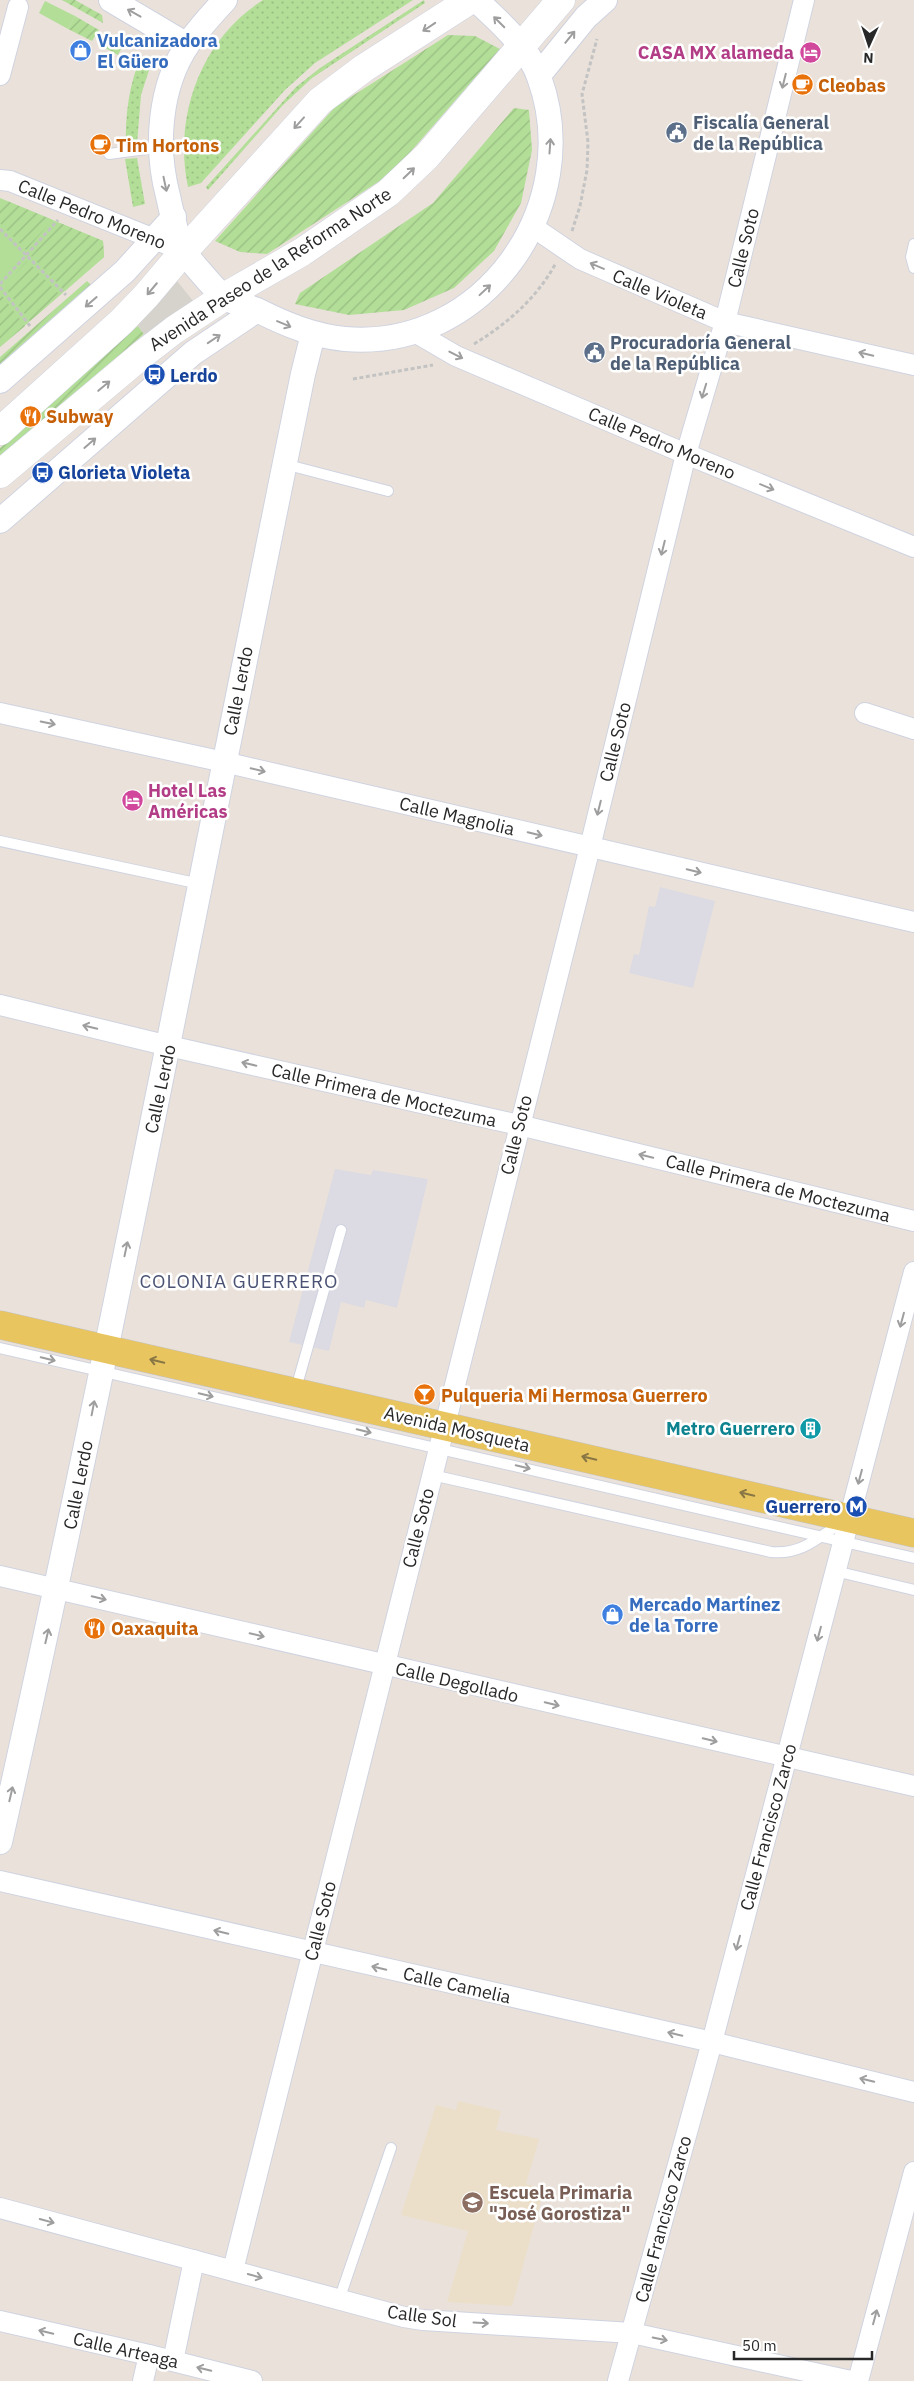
<svg xmlns="http://www.w3.org/2000/svg" width="914" height="2381" viewBox="0 0 914 2381" font-family="'IBM Plex Sans',sans-serif">
<style>
.industrial{fill:#dcdae2}
.education{fill:#ebdfc9}
.grass{fill:url(#grass-dots)}
.park{fill:#b2de98}
.garden{fill:url(#garden-furrows)}
.plaza{fill:#d6d2cc}
.lines{fill:none;stroke-linecap:round;stroke-linejoin:round}
.service-casing{stroke:#cfd3e0;stroke-width:12}
.minor-casing{stroke:#cfd3e0;stroke-width:22}
.tertiary-casing{stroke:#cfd3e0;stroke-width:26}
.secondary-casing{stroke:#cfd3e0;stroke-width:29}
.primary-casing{stroke:#c3c3c3;stroke-width:29}
.path{stroke:#c3c3c3;stroke-width:3;stroke-dasharray:4 2.5;stroke-linecap:butt}
.service{stroke:#fff;stroke-width:10}
.minor{stroke:#fff;stroke-width:20}
.tertiary{stroke:#fff;stroke-width:24}
.secondary{stroke:#fff;stroke-width:28}
.primary{stroke:#e9c560;stroke-width:28}
.oneway{stroke:#9e9e9e}
.oneway2{stroke:#887644}
.labels{text-anchor:middle;dominant-baseline:central;stroke-width:5;stroke-linejoin:round;paint-order:stroke}
.shop-label{font-size:18px;font-weight:bold;fill:#366cbe;stroke:#fff;text-anchor:start}
.hotel-label{font-size:18px;font-weight:bold;fill:#b23c85;stroke:#fff;text-anchor:end}
.food-label{font-size:18px;font-weight:bold;fill:#c56008;stroke:#fff;text-anchor:start}
.service-label{font-size:18px;font-weight:bold;fill:#4e5e75;stroke:#fff;text-anchor:start}
.street-label{font-size:18px;fill:#282828;stroke:#fff}
.transit-label{font-size:18px;font-weight:bold;fill:#164399;stroke:#fff;text-anchor:start}
.culture-label{font-size:18px;font-weight:bold;fill:#0d838f;stroke:#fff;text-anchor:end}
.education-label{font-size:18px;font-weight:bold;fill:#785e54;stroke:#fff;text-anchor:start}
.neighbourhood-label{font-size:19px;letter-spacing:1px;fill:#4b5375;stroke:#fff}
</style>
<defs>
<pattern id="grass-dots" width="8" height="8" patternUnits="userSpaceOnUse" patternTransform="scale(1.25)"><rect width="8" height="8" fill="#b2de98"/><path d="M2 2h.1M6 6h.1" fill="none" stroke="#99be83" stroke-width="1.8" stroke-linecap="round"/></pattern>
<pattern id="garden-furrows" width="10" height="10" patternUnits="userSpaceOnUse" patternTransform="scale(1.25)"><rect width="10" height="10" fill="#b2de98"/><path d="M-1 1l2-2M0 10L10 0M9 11l2-2" fill="none" stroke="#99be83"/></pattern>
</defs>
<rect width="100%" height="100%" fill="#eae2da"/>
<g class="industrial">
<polygon points="660,887 715,901 693,988 629,973 634,954 639,955 649,906 655,907"/>
<polygon points="335,1169 371,1175 373,1170 428,1179 397,1308 366,1300 364,1308 341,1302 329,1351 289,1342"/>
</g>
<polygon class="education" points="458,2101 501,2111 496,2130 539,2139 526,2184 544,2189 512,2306 447,2302 468,2231 401,2215 436,2105 456,2110"/>
<g class="grass">
<path d="M263 0H413L315 63 285 90 201 183 188 187C173 116 201 39 263 0Z"/>
<polygon points="424,0 425,3 312,78 283,105 208,190 206,187 296,87 320,68"/>
<path d="M141 56 152 61 141 95 137 144 126 146C125 115 129 85 141 56Z"/>
<polygon points="137,158 145,204 133,207 125,159"/>
</g>
<g class="park">
<polygon points="45,1 75,16 68,29 39,13"/>
<polygon points="0,198 103,241 104,257 0,347"/>
</g>
<g class="garden">
<polygon points="62,0 75,0 102,15 103,23"/>
<polygon points="75,16 99,30 92,41 68,29"/>
<polygon points="106,34 124,43 118,55 100,45"/>
<polygon points="448,35 475,36 500,49 392,173 267,254 240,252 215,241 335,107"/>
<polygon points="514,108 529,110 532,150 521,203 494,251 454,288 404,310 349,315 295,304 300,293 433,203"/>
<polygon points="0,201 7,201 53,220 26,250 0,223"/>
<polygon points="60,223 103,241 104,257 65,291 31,256"/>
<polygon points="27,261 60,295 30,321 4,286"/>
<polygon points="87,281 92,286 0,365 0,357"/>
<polygon points="0,293 25,326 0,347"/>
<polygon points="138,326 144,334 0,456 0,448"/>
</g>
<polygon class="plaza" points="177,281 194,302 150,332 144,334 138,326 139,323"/>
<g class="lines">
<defs>
<g id="service">
<polyline points="109,154 161,147"/>
<polyline points="914,244 911,257 914,268"/>
<polyline points="284,464 388,491"/>
<polyline points="0,841 200,884"/>
<polyline points="0,1348 914,1558"/>
<polyline points="295,1392 341,1230"/>
<path d="M432 1475 771 1552C801 1555 818 1538 842 1522"/>
<polyline points="835,1571 914,1590"/>
<polyline points="339,2300 391,2148"/>
</g>
<g id="minor">
<polyline points="0,75 18,7"/>
<polyline points="0,180 10,181 184,251"/>
<polyline points="533,227 580,259 725,322 914,365"/>
<polyline points="413,331 456,356 686,454 914,547"/>
<polyline points="0,713 224,762 914,922"/>
<polyline points="865,713 914,729"/>
<polyline points="0,1005 169,1046 519,1125 914,1221"/>
<polyline points="0,1576 914,1786"/>
<polyline points="0,1881 712,2042 914,2092"/>
<polyline points="0,2208 404,2317 423,2320 632,2333 851,2381"/>
<polyline points="233,2270 590,847 686,454 725,322 804,0"/>
<polyline points="0,2321 149,2355 252,2381"/>
<polyline points="173,2361 194,2260"/>
<polyline points="143,2381 149,2355"/>
<polyline points="618,2381 712,2042 914,1272"/>
<polyline points="858,2381 914,2172"/>
</g>
<g id="tertiary">
<polyline points="111,0 187,45"/>
<path d="M225 0C212 14 199 28 188 44 159 87 155 147 168 196 171 210 177 238 183 250 187 257 218 293 224 297 234 304 249 306 259 311 287 325 314 336 345 339 484 351 586 205 539 77 529 48 498 20 476 0"/>
<polyline points="539,75 586,17 605,0"/>
<polyline points="0,381 125,271 174,217"/>
<polyline points="0,521 193,353 257,310"/>
<path d="M0 1842C110 1354 203 863 303 374L313 334"/>
</g>
<g id="secondary">
<polyline points="0,431 121,322 146,296 184,251 320,101 364,68 470,0"/>
<polyline points="0,474 143,354 174,330 224,297 302,252 388,193 427,156 561,0"/>
</g>
<polyline id="primary" points="0,1325 914,1533"/>
</defs>
<use href="#service" class="service-casing"/>
<use href="#minor" class="minor-casing"/>
<use href="#tertiary" class="tertiary-casing"/>
<use href="#secondary" class="secondary-casing"/>
<use href="#primary" class="primary-casing"/>
<g class="path">
<polyline points="0,229 66,295"/>
<polyline points="572,231 580,206 587,170 588,142 582,94 597,39"/>
<polyline points="0,284 58,220"/>
<polyline points="0,287 30,326"/>
<path d="M474 344C508 323 536 299 556 263"/>
<polyline points="353,379 433,365"/>
</g>
<use href="#service" class="service"/>
<use href="#minor" class="minor"/>
<use href="#tertiary" class="tertiary"/>
<use href="#secondary" class="secondary"/>
<use href="#primary" class="primary"/>
</g>
<defs><path id="oneway-shaft" d="M-6 0H5M1.5-3L5.5 0L1.5 3" fill="none" stroke-width="1.6" stroke-linecap="round" stroke-linejoin="round" transform="scale(1.25)"/></defs>
<g class="oneway">
<use href="#oneway-shaft" transform="translate(134 13) rotate(-151)"/>
<use href="#oneway-shaft" transform="translate(499 22) rotate(-135)"/>
<use href="#oneway-shaft" transform="translate(429 27) rotate(146)"/>
<use href="#oneway-shaft" transform="translate(570 37) rotate(-51)"/>
<use href="#oneway-shaft" transform="translate(784 81) rotate(104)"/>
<use href="#oneway-shaft" transform="translate(299 123) rotate(132)"/>
<use href="#oneway-shaft" transform="translate(550 146) rotate(-86)"/>
<use href="#oneway-shaft" transform="translate(409 173) rotate(-44)"/>
<use href="#oneway-shaft" transform="translate(165 184) rotate(78)"/>
<use href="#oneway-shaft" transform="translate(597 266) rotate(-157)"/>
<use href="#oneway-shaft" transform="translate(152 289) rotate(130)"/>
<use href="#oneway-shaft" transform="translate(485 290) rotate(-43)"/>
<use href="#oneway-shaft" transform="translate(91 302) rotate(139)"/>
<use href="#oneway-shaft" transform="translate(284 324) rotate(23)"/>
<use href="#oneway-shaft" transform="translate(214 339) rotate(-34)"/>
<use href="#oneway-shaft" transform="translate(866 354) rotate(-167)"/>
<use href="#oneway-shaft" transform="translate(456 355) rotate(27)"/>
<use href="#oneway-shaft" transform="translate(104 386) rotate(-40)"/>
<use href="#oneway-shaft" transform="translate(704 391) rotate(107)"/>
<use href="#oneway-shaft" transform="translate(90 443) rotate(-41)"/>
<use href="#oneway-shaft" transform="translate(767 487) rotate(22)"/>
<use href="#oneway-shaft" transform="translate(663 548) rotate(104)"/>
<use href="#oneway-shaft" transform="translate(48 723) rotate(12)"/>
<use href="#oneway-shaft" transform="translate(258 770) rotate(13)"/>
<use href="#oneway-shaft" transform="translate(599 808) rotate(104)"/>
<use href="#oneway-shaft" transform="translate(535 834) rotate(13)"/>
<use href="#oneway-shaft" transform="translate(694 871) rotate(13)"/>
<use href="#oneway-shaft" transform="translate(90 1027) rotate(-166)"/>
<use href="#oneway-shaft" transform="translate(249 1064) rotate(-167)"/>
<use href="#oneway-shaft" transform="translate(646 1156) rotate(-166)"/>
<use href="#oneway-shaft" transform="translate(126 1249) rotate(-78)"/>
<use href="#oneway-shaft" transform="translate(902 1320) rotate(105)"/>
<use href="#oneway-shaft" transform="translate(48 1359) rotate(13)"/>
<use href="#oneway-shaft" transform="translate(206 1395) rotate(13)"/>
<use href="#oneway-shaft" transform="translate(93 1408) rotate(-79)"/>
<use href="#oneway-shaft" transform="translate(364 1431) rotate(13)"/>
<use href="#oneway-shaft" transform="translate(523 1467) rotate(13)"/>
<use href="#oneway-shaft" transform="translate(860 1477) rotate(105)"/>
<use href="#oneway-shaft" transform="translate(99 1598) rotate(13)"/>
<use href="#oneway-shaft" transform="translate(819 1634) rotate(105)"/>
<use href="#oneway-shaft" transform="translate(257 1635) rotate(13)"/>
<use href="#oneway-shaft" transform="translate(47 1636) rotate(-77)"/>
<use href="#oneway-shaft" transform="translate(552 1704) rotate(13)"/>
<use href="#oneway-shaft" transform="translate(710 1740) rotate(13)"/>
<use href="#oneway-shaft" transform="translate(11 1794) rotate(-77)"/>
<use href="#oneway-shaft" transform="translate(221 1932) rotate(-167)"/>
<use href="#oneway-shaft" transform="translate(738 1943) rotate(105)"/>
<use href="#oneway-shaft" transform="translate(379 1968) rotate(-167)"/>
<use href="#oneway-shaft" transform="translate(675 2034) rotate(-167)"/>
<use href="#oneway-shaft" transform="translate(867 2080) rotate(-166)"/>
<use href="#oneway-shaft" transform="translate(47 2221) rotate(15)"/>
<use href="#oneway-shaft" transform="translate(255 2276) rotate(16)"/>
<use href="#oneway-shaft" transform="translate(875 2317) rotate(-75)"/>
<use href="#oneway-shaft" transform="translate(481 2323) rotate(3)"/>
<use href="#oneway-shaft" transform="translate(46 2332) rotate(-167)"/>
<use href="#oneway-shaft" transform="translate(660 2339) rotate(12)"/>
<use href="#oneway-shaft" transform="translate(204 2369) rotate(-166)"/>
</g>
<g class="oneway2">
<use href="#oneway-shaft" transform="translate(157 1361) rotate(-167)"/>
<use href="#oneway-shaft" transform="translate(589 1458) rotate(-167)"/>
<use href="#oneway-shaft" transform="translate(747 1494) rotate(-167)"/>
</g>
<defs>
<symbol id="shop-disc" viewBox="-11 -11 22 22"><circle r="9.5" fill="#3f7fe0" stroke="#fff"/><path d="M-5-2.5h2.3a2.7 3.5 0 0 1 5.4 0H5L5.5 6h-11ZM-1.5-2.5h3a1.5 2.3 0 0 0-3 0Z" fill="#fff"/></symbol>
<symbol id="hotel-disc" viewBox="-11 -11 22 22"><circle r="9.5" fill="#d1479c" stroke="#fff"/><path d="M-6-4.5h1.5V1H6V5H4.5V3h-9V5H-6ZM-4 0a1.8 1.8 0 1 1 3.6 0ZM.5 0V-2.5h3Q6-2.5 6 0Z" fill="#fff"/></symbol>
<symbol id="cafe-disc" viewBox="-11 -11 22 22"><circle r="9.5" fill="#e8710a" stroke="#fff"/><path d="M-5.5-4.5H6V0H3Q3 3.5 0 3.5H-2.5Q-5.5 3.5-5.5 0ZM3-3.2v2h1.7v-2ZM-6 4.5H4V6H-6Z" fill="#fff"/></symbol>
<symbol id="civic-disc" viewBox="-11 -11 22 22"><circle r="9.5" fill="#5c6f8a" stroke="#fff"/><path d="M-.6-6.5H3V-4.5H.6V-3L4-1V1h2V6H-6V1h2V-1L-.6-3ZM-1.2 2.5V6h2.4V2.5Z" fill="#fff"/></symbol>
<symbol id="bus-disc" viewBox="-11 -11 22 22"><circle r="9.5" fill="#1a4fb4" stroke="#fff"/><path d="M-5-6H5V4H4V6H2V4H-2V6H-4V4H-5ZM-3.5-4V0h7V-4ZM-3.5 1.2v1.5H-2V1.2ZM2 1.2v1.5H3.5V1.2Z" fill="#fff"/></symbol>
<symbol id="restaurant-disc" viewBox="-11 -11 22 22"><circle r="9.5" fill="#e8710a" stroke="#fff"/><path d="M-5-6h1v4h1v-4h1v4h1v-4h1v5L-1.5 .5V6h-2V.5L-5-1ZM5-6V6H3V1.5H1.5Q1.5-4 5-6Z" fill="#fff"/></symbol>
<symbol id="bar-disc" viewBox="-11 -11 22 22"><circle r="9.5" fill="#e8710a" stroke="#fff"/><path d="M-6-5H6L.8 .8V4.5H3.5V6h-7V4.5H-.8V.8Z" fill="#fff"/></symbol>
<symbol id="building-disc" viewBox="-11 -11 22 22"><circle r="9.5" fill="#0f9aa8" stroke="#fff"/><path d="M-4-6H4V6H1V3H-1V6H-4ZM-2.5-4.3h1.7v1.8h-1.7ZM.8-4.3h1.7v1.8H.8ZM-2.5-1h1.7V.8h-1.7ZM.8-1h1.7V.8H.8Z" fill="#fff"/></symbol>
<symbol id="metro-disc" viewBox="-11 -11 22 22"><circle r="9.5" fill="#1a4fb4" stroke="#fff"/><path d="M-5.5 5V-5H-3L0 0L3-5H5.5V5H3V-.5L0 4L-3-.5V5Z" fill="#fff"/></symbol>
<symbol id="school-disc" viewBox="-11 -11 22 22"><circle r="9.5" fill="#8d6e63" stroke="#fff"/><path d="M0-5L7-2L0 1L-7-2ZM-4 1L0 2.5L4 1V4Q0 6-4 4Z" fill="#fff"/></symbol>
</defs>
<g fill-rule="evenodd">
<use href="#shop-disc" x="68" y="38" width="25" height="25"/>
<use href="#hotel-disc" x="798" y="40" width="25" height="25"/>
<use href="#cafe-disc" x="790" y="72" width="25" height="25"/>
<use href="#civic-disc" x="664" y="120" width="25" height="25"/>
<use href="#cafe-disc" x="88" y="132" width="25" height="25"/>
<use href="#civic-disc" x="582" y="340" width="25" height="25"/>
<use href="#bus-disc" x="142" y="362" width="25" height="25"/>
<use href="#restaurant-disc" x="18" y="404" width="25" height="25"/>
<use href="#bus-disc" x="30" y="460" width="25" height="25"/>
<use href="#hotel-disc" x="120" y="788" width="25" height="25"/>
<use href="#bar-disc" x="412" y="1382" width="25" height="25"/>
<use href="#building-disc" x="798" y="1416" width="25" height="25"/>
<use href="#metro-disc" x="844" y="1494" width="25" height="25"/>
<use href="#shop-disc" x="600" y="1602" width="25" height="25"/>
<use href="#restaurant-disc" x="82" y="1616" width="25" height="25"/>
<use href="#school-disc" x="460" y="2190" width="25" height="25"/>
</g>
<g class="labels">
<g class="shop-label">
<text x="97" y="40">Vulcanizadora<tspan x="97" dy="21">El Güero</tspan></text>
<text x="629" y="1604">Mercado Martínez<tspan x="629" dy="21">de la Torre</tspan></text>
</g>
<g class="hotel-label">
<text x="794" y="52">CASA MX alameda</text>
<text x="148" y="790" text-anchor="start">Hotel Las<tspan x="148" dy="21">Américas</tspan></text>
</g>
<g class="food-label">
<text x="818" y="85">Cleobas</text>
<text x="116" y="145">Tim Hortons</text>
<text x="46" y="416">Subway</text>
<text x="441" y="1395">Pulqueria Mi Hermosa Guerrero</text>
<text x="111" y="1628">Oaxaquita</text>
</g>
<g class="service-label">
<text x="693" y="122">Fiscalía General<tspan x="693" dy="21">de la República</tspan></text>
<text x="610" y="342">Procuradoría General<tspan x="610" dy="21">de la República</tspan></text>
</g>
<g class="street-label">
<text transform="translate(92 214) rotate(22)">Calle Pedro Moreno</text>
<text transform="translate(743 248) rotate(-76)">Calle Soto</text>
<text transform="translate(270 269) rotate(-33)">Avenida Paseo de la Reforma Norte</text>
<text transform="translate(660 294) rotate(23)">Calle Violeta</text>
<text transform="translate(662 443) rotate(23)">Calle Pedro Moreno</text>
<text transform="translate(238 691) rotate(-79)">Calle Lerdo</text>
<text transform="translate(615 742) rotate(-76)">Calle Soto</text>
<text transform="translate(457 816) rotate(13)">Calle Magnolia</text>
<text transform="translate(160 1089) rotate(-78)">Calle Lerdo</text>
<text transform="translate(384 1095) rotate(13)">Calle Primera de Moctezuma</text>
<text transform="translate(516 1135) rotate(-76)">Calle Soto</text>
<text transform="translate(778 1188) rotate(14)">Calle Primera de Moctezuma</text>
<text transform="translate(457 1429) rotate(13)">Avenida Mosqueta</text>
<text transform="translate(78 1485) rotate(-79)">Calle Lerdo</text>
<text transform="translate(418 1528) rotate(-76)">Calle Soto</text>
<text transform="translate(457 1682) rotate(13)">Calle Degollado</text>
<text transform="translate(768 1827) rotate(-75)">Calle Francisco Zarco</text>
<text transform="translate(320 1921) rotate(-76)">Calle Soto</text>
<text transform="translate(457 1985) rotate(13)">Calle Camelia</text>
<text transform="translate(663 2219) rotate(-75)">Calle Francisco Zarco</text>
<text transform="translate(422 2316) rotate(8)">Calle Sol</text>
<text transform="translate(126 2350) rotate(13)">Calle Arteaga</text>
</g>
<g class="transit-label">
<text x="170" y="375">Lerdo</text>
<text x="58" y="472">Glorieta Violeta</text>
<text x="841" y="1506" text-anchor="end">Guerrero</text>
</g>
<g class="culture-label">
<text x="795" y="1428">Metro Guerrero</text>
</g>
<g class="education-label">
<text x="489" y="2192">Escuela Primaria<tspan x="489" dy="21">"José Gorostiza"</tspan></text>
</g>
<g class="neighbourhood-label">
<text x="239" y="1281">COLONIA GUERRERO</text>
</g>
</g>
<g transform="translate(869 45) rotate(183)" stroke="#ffffff" stroke-width="4" paint-order="stroke">
<path d="M0-4L9 19L0 12L-9 19Z" fill="#282828"/>
<text y="-8" font-size="14" font-weight="bold" text-anchor="middle" fill="#282828">N</text>
</g>
<path d="M734 2351v8h138v-8" fill="none" stroke="#282828" stroke-width="2.5"/>
<text x="742" y="2351" font-size="15" fill="#282828" stroke="#ffffff" stroke-width="4" paint-order="stroke">50 m</text>
</svg>
